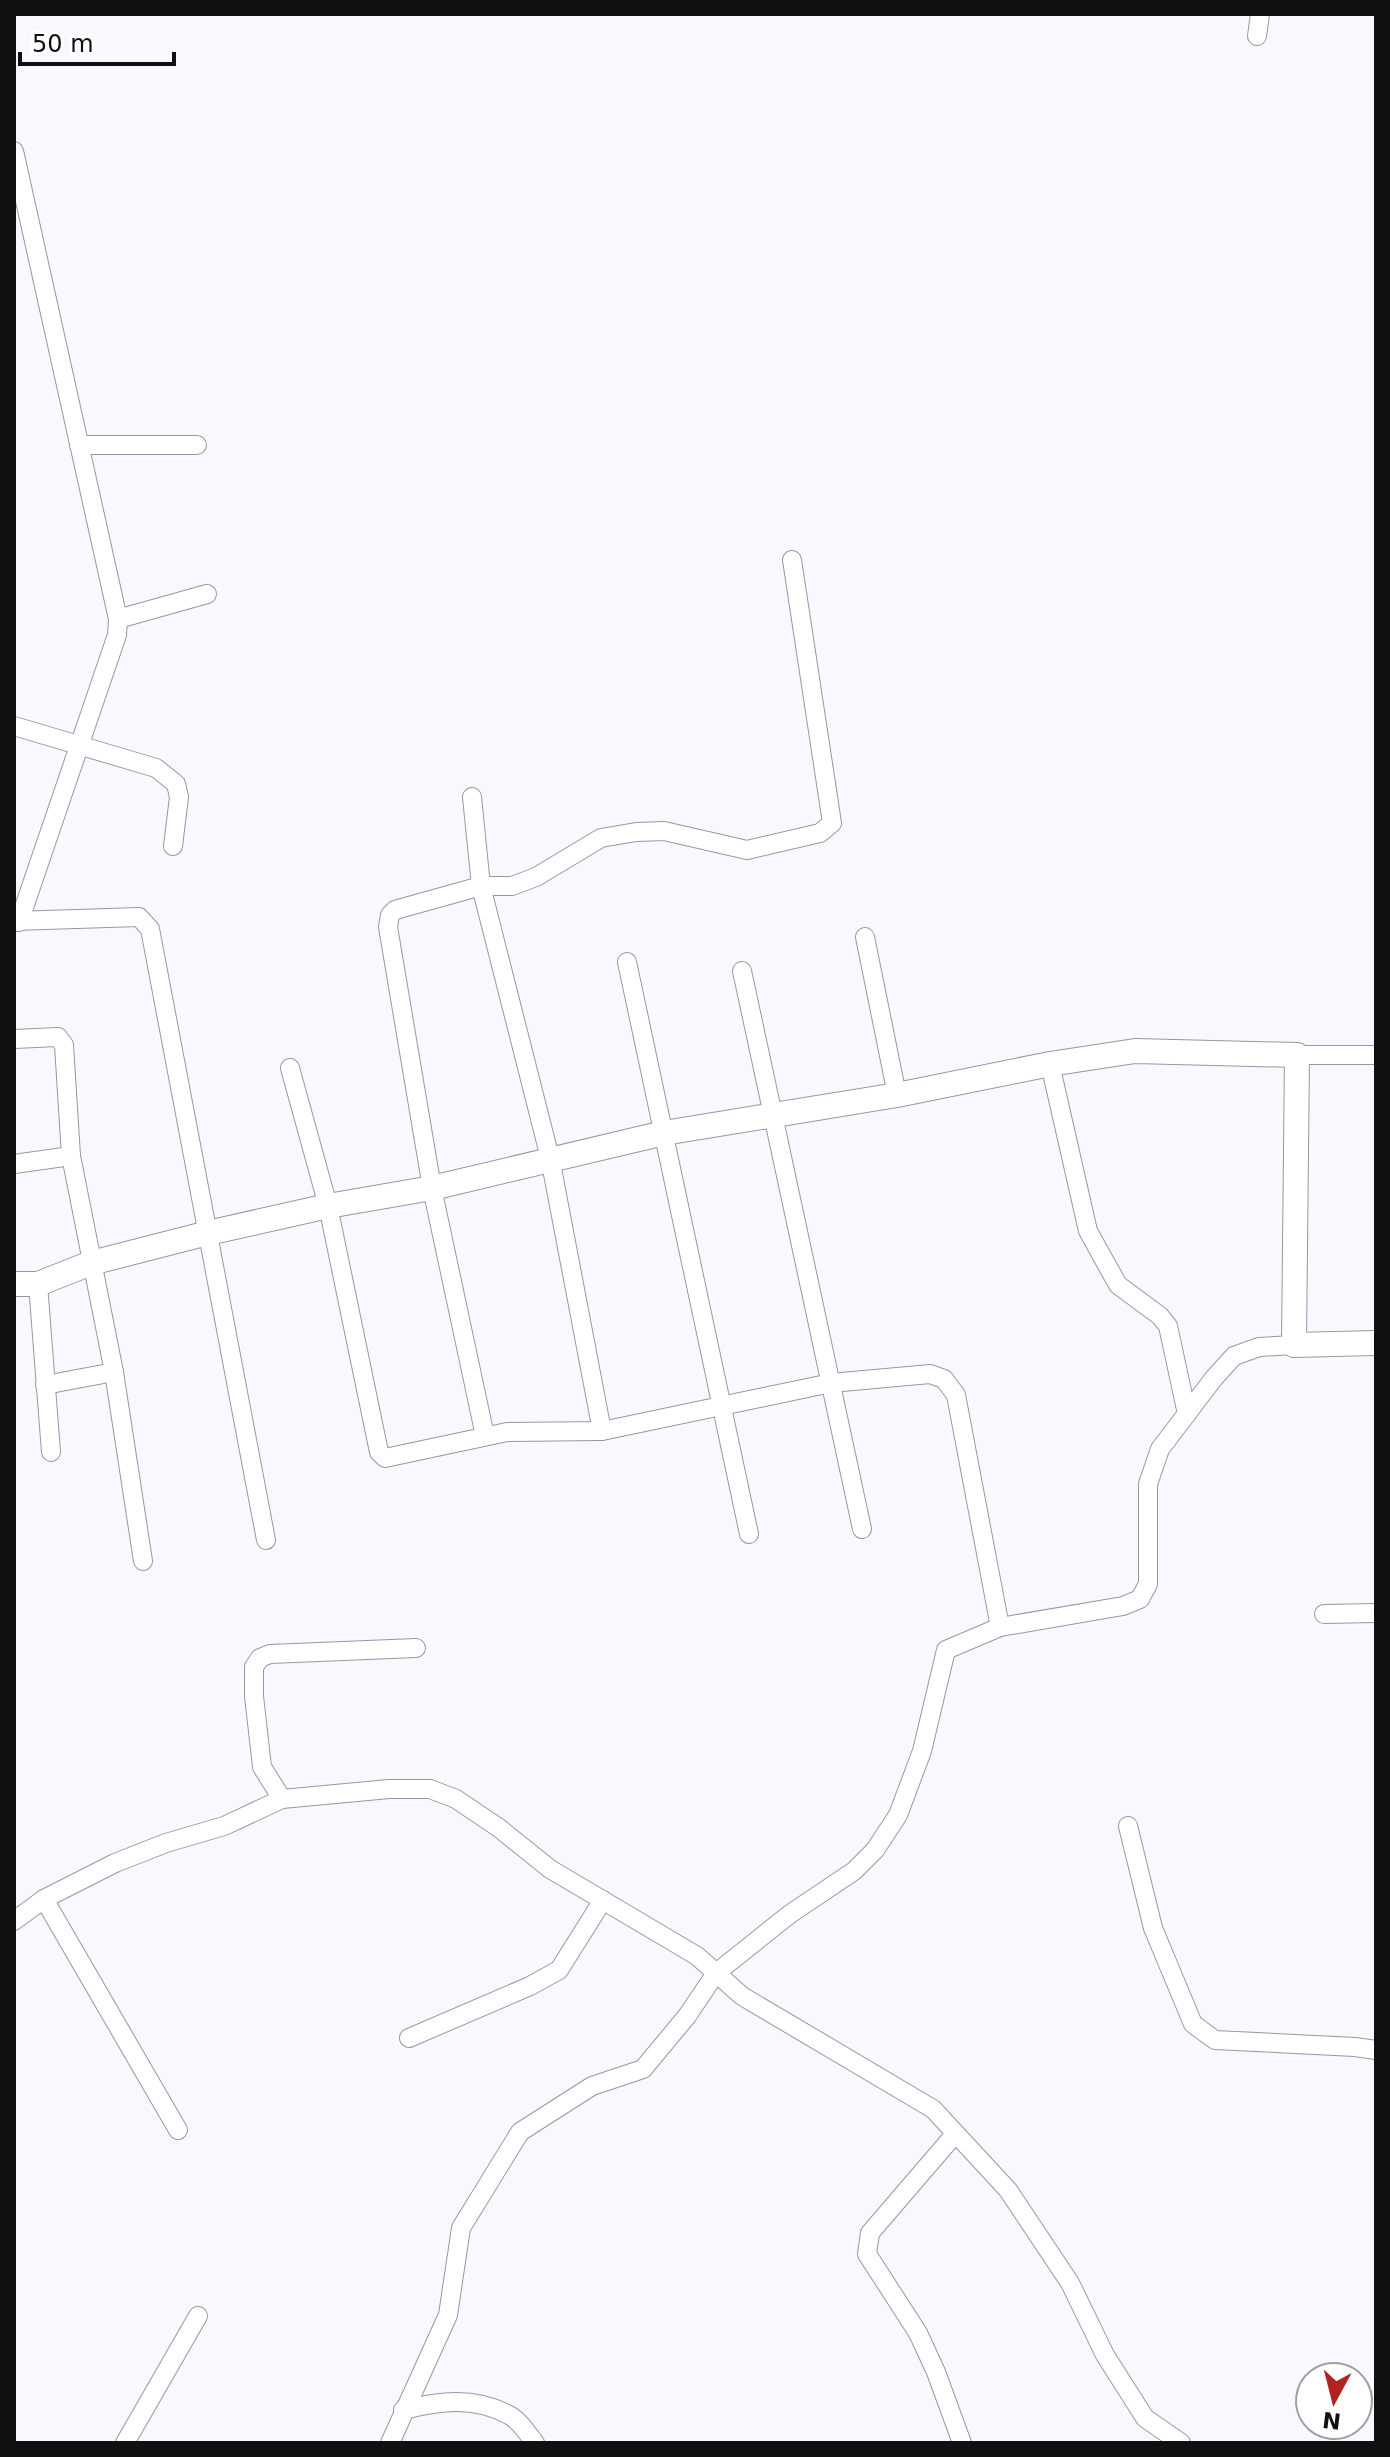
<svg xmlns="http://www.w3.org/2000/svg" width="1390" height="2457" viewBox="0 0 1390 2457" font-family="'DejaVu Sans',sans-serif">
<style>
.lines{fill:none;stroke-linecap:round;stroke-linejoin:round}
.street-casing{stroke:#97989f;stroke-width:20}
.secondary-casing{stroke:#97989f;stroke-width:26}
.street{stroke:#fff;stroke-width:18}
.secondary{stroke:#fff;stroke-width:24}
</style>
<rect width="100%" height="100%" fill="#f8f9ff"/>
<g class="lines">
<defs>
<g id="street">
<polyline points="1257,36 1260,14"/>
<polyline points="14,151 118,619 117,635 19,922"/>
<polyline points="79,445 197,445"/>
<polyline points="118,619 207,594"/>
<polyline points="14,726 156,768 176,784 179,797 173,846"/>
<polyline points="472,797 481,886 550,1158 602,1431"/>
<polyline points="14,921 139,917 150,929 266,1540"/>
<polyline points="865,937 897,1095"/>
<polyline points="627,962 749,1534"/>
<polyline points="742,971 862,1529"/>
<polyline points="14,1039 58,1037 64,1045 71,1156 114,1372 143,1561"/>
<polyline points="1297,1055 1376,1055"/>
<polyline points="1050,1064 1088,1231 1118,1285 1160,1316 1168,1326 1187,1414"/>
<polyline points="290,1068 328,1206 379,1452 385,1458 507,1432 602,1431 831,1383 930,1374 944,1379 956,1395 1000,1627"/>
<polyline points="14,1164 71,1156"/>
<polyline points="38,1284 51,1452"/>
<polyline points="45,1385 114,1372"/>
<polyline points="485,1436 432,1188 388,927 390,915 395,910 481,886 512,886 536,877 601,838 636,832 664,831 747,850 820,833 832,823 792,560"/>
<polyline points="1324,1614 1376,1613"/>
<polyline points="282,1799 262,1767 254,1696 254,1667 260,1658 270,1654 416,1648"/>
<polyline points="1128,1826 1153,1928 1193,2024 1215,2040 1355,2047 1376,2050"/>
<polyline points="44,1899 178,2130"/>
<polyline points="14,1921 44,1899 115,1863 166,1843 224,1826 282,1799 389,1789 430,1789 456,1799 499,1828 550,1869 697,1956 742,1996 933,2109 1008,2190 1070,2283 1105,2355 1145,2418 1181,2443"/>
<polyline points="409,2038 530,1986 559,1970 603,1900"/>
<polyline points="955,2134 870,2233 867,2254 918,2333 936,2372 962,2443"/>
<path d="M403 2410C439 2401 474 2396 509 2415 519 2420 528 2434 535 2443"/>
<polyline points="125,2443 198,2316"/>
<polyline points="390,2443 448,2315 461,2228 520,2132 592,2086 643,2069 687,2016 716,1973 790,1914 854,1871 875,1850 898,1815 922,1751 946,1650 1000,1627 1123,1606 1140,1599 1148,1584 1148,1484 1160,1449 1214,1378 1234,1356 1259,1347 1294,1345"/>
</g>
<polyline id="secondary" points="14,1284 38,1284 91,1263 208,1233 328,1206 432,1188 664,1133 897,1095 1050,1064 1135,1051 1297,1055 1294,1345 1376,1343"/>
</defs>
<use href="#street" class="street-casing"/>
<use href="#secondary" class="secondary-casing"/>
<use href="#street" class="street"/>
<use href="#secondary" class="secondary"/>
</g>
<rect width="1390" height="2457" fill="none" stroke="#101012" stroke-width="32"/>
<g transform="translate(1334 2401) rotate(187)"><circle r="38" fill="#ffffff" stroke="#9f9fa0" stroke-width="2"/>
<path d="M0-6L14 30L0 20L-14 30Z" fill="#b2221f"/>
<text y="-12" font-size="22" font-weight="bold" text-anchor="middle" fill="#101012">N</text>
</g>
<path d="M20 52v12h154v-12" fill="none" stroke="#101012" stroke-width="4"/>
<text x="32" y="52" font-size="24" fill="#101012" stroke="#ffffff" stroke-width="6" paint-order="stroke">50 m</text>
</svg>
